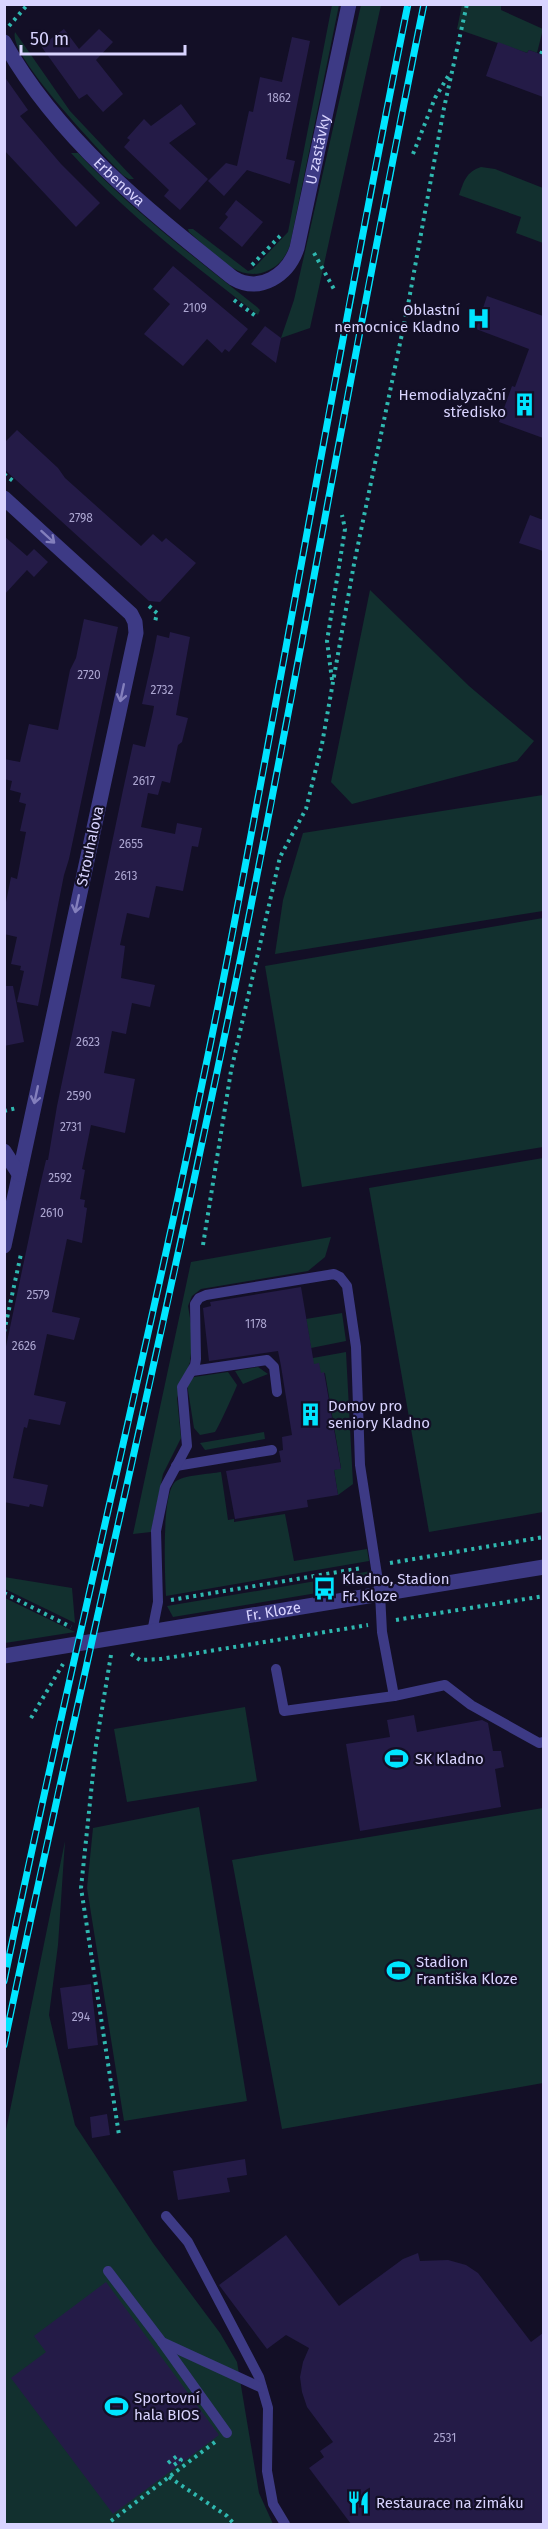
<svg xmlns="http://www.w3.org/2000/svg" width="548" height="2529" viewBox="0 0 548 2529" font-family="'Fira Sans',sans-serif">
<style>
.green{fill:#12302f}
.building{fill:#241b47}
.lines{fill:none;stroke-linecap:round;stroke-linejoin:round}
.path{stroke:#2fb8b0;stroke-width:4;stroke-dasharray:3 4.5;stroke-linecap:butt}
.lane{stroke:#3d3a85;stroke-width:10}
.street{stroke:#3d3a85;stroke-width:15}
.rail-casing{stroke:#00e5ff;stroke-width:7}
.rail{stroke:#130f26;stroke-width:4.5;stroke-dasharray:14;stroke-linecap:butt}
.oneway{stroke:#837fbc}
.labels{text-anchor:middle;dominant-baseline:central;stroke-width:4.5;stroke-linejoin:round;paint-order:stroke}
.number-label{font-size:12px;fill:#aca6d1}
.street-label{font-size:15px;fill:#d9d4ff;stroke:#130f26}
.poi-label{font-size:15px;fill:#d9d4ff;stroke:#130f26;text-anchor:start}
</style>
<rect width="100%" height="100%" fill="#130f26"/>
<g class="green">
<path d="M332 5H339L290 245C286 256 280 265 269 270 238 286 211 250 189 232L188 229H193L248 271 253 269 288 232Z"/>
<polygon points="361,5 381,5 310,328 281,338 294,300"/>
<polygon points="462,5 501,5 501,10 543,29 537,53 529,50 527,53 457,29"/>
<path d="M15 32 70 111 134 179H129L124 176C105 156 7 55 15 32Z"/>
<path d="M71 153H78C132 211 196 258 257 307L260 310 258 315C193 264 127 215 71 153Z"/>
<path d="M481 167 495 169 543 188V243L516 233 521 217 459 195C464 181 466 172 481 167Z"/>
<polygon points="370,590 469,686 534,741 517,761 352,804 331,782"/>
<polygon points="543,795 543,911 275,954 283,900 303,833"/>
<polygon points="543,918 543,1147 302,1187 265,966"/>
<polygon points="543,1158 543,1512 429,1532 369,1188"/>
<polygon points="331,1237 325,1257 308,1271 201,1289 192,1296 188,1306 193,1336 190,1362 177,1398 181,1438 163,1474 151,1532 133,1534 191,1262"/>
<polygon points="342,1313 346,1341 311,1348 306,1319"/>
<polygon points="346,1352 353,1484 338,1495 334,1470 341,1468 325,1373 321,1373 313,1364 313,1358"/>
<polygon points="258,1367 268,1374 243,1384 235,1371"/>
<path d="M228 1372 237 1385C236 1389 218 1428 215 1432L200 1435 194 1428 187 1384 194 1377Z"/>
<polygon points="264,1432 265,1439 205,1450 200,1443"/>
<path d="M221 1472 228 1520 234 1519V1522L285 1514 294 1561 367 1549 369 1561 166 1596C165 1576 161 1496 175 1482 182 1475 210 1474 221 1472Z"/>
<polygon points="370,1571 367,1584 346,1586 344,1576"/>
<polygon points="4,1577 72,1588 75,1623 5,1589"/>
<polygon points="316,1581 317,1593 173,1617 167,1606"/>
<polygon points="5,1598 75,1632 5,1643"/>
<polygon points="245,1707 257,1781 127,1802 114,1729"/>
<polygon points="199,1807 247,2101 124,2121 87,1888 93,1828"/>
<polygon points="543,1808 543,2083 282,2129 232,1860"/>
<polygon points="65,1841 58,1945 49,2015 75,2125 153,2243 220,2333 237,2362 259,2493 273,2524 5,2524 5,2135"/>
</g>
<g class="building">
<polygon points="64,29 79,49 99,29 113,42 96,60 123,94 103,112 87,94 79,99 41,46"/>
<polygon points="292,37 310,41 286,159 295,161 290,184 247,170 224,196 208,181 226,163 237,166 249,111 253,112 260,77 282,82"/>
<polygon points="498,42 527,53 529,50 543,55 543,97 486,76"/>
<polygon points="4,76 28,110 20,116 61,164 100,203 76,227 4,150"/>
<polygon points="181,104 196,124 169,143 208,179 180,210 164,196 169,190 124,147 130,140 127,138 144,119 151,126"/>
<polygon points="236,200 263,222 242,247 219,228 228,217 225,214"/>
<polygon points="173,266 248,329 229,352 225,349 222,353 207,339 183,366 144,334 170,304 153,289"/>
<polygon points="487,296 543,316 543,438 499,422 512,386 515,387 529,349 476,329"/>
<polygon points="265,326 281,338 276,363 251,344"/>
<polygon points="17,430 58,468 65,478 141,546 153,534 162,542 166,538 196,563 160,602 149,601 4,469 4,443"/>
<polygon points="530,515 543,520 543,551 519,543"/>
<polygon points="4,536 27,556 34,549 48,562 34,577 27,570 4,595"/>
<polygon points="84,619 118,627 69,859 64,875 38,1006 17,1002 24,971 20,970 21,966 11,964 17,937 4,934 4,912 11,877 17,879 26,832 20,831 26,804 19,802 21,793 10,790 12,781 4,779 4,759 20,762 29,724 58,730 70,670 76,658"/>
<polygon points="170,632 190,637 176,715 188,718 182,742 178,745 170,783 162,781 158,795 148,793 141,827 175,834 177,823 202,828 198,847 192,846 183,891 156,886 149,918 127,913 120,945 125,946 121,978 155,985 150,1007 132,1003 126,1034 112,1031 104,1073 135,1079 125,1133 91,1125 82,1169 85,1170 80,1199 85,1200 84,1207 87,1208 82,1243 67,1239 52,1312 80,1318 74,1340 47,1334 34,1395 66,1402 60,1425 29,1419 27,1428 24,1427 13,1478 48,1485 43,1507 30,1504 29,1507 4,1502 4,1356 39,1190 46,1160 48,1160 57,1106 123,790 133,744 145,747 153,712 154,706 142,704 154,651 157,635 169,638"/>
<polygon points="4,986 13,986 24,1042 4,1046"/>
<polygon points="301,1287 314,1364 319,1363 321,1373 324,1372 341,1469 334,1470 338,1495 307,1500 308,1507 235,1519 226,1471 281,1462 279,1451 283,1450 282,1437 292,1435 281,1366 278,1351 209,1361 203,1308 211,1306 210,1302"/>
<polygon points="414,1715 417,1732 482,1720 488,1723 493,1751 501,1751 504,1767 495,1769 501,1807 360,1831 346,1744 390,1737 387,1720"/>
<polygon points="91,1984 98,2045 68,2049 60,1988"/>
<polygon points="107,2114 110,2135 92,2138 90,2117"/>
<polygon points="245,2159 247,2175 227,2178 230,2192 178,2200 173,2171"/>
<polygon points="286,2235 339,2306 403,2259 418,2253 420,2261 448,2260 466,2265 478,2273 531,2342 543,2333 543,2524 351,2524 309,2468 324,2457 320,2451 333,2442 307,2407 302,2392 300,2377 303,2362 309,2348 286,2335 267,2349 219,2285"/>
<polygon points="106,2282 219,2435 113,2514 11,2378 46,2352 34,2336"/>
</g>
<g class="lines">
<g class="path">
<polyline points="445,4 447,4"/>
<polyline points="9,26 28,4"/>
<polyline points="541,54 544,47"/>
<polyline points="413,154 435,98 450,73"/>
<polyline points="314,253 335,291"/>
<polyline points="252,265 280,236"/>
<polyline points="234,300 257,317"/>
<polyline points="4,474 13,481"/>
<polyline points="149,606 157,613 155,622"/>
<polyline points="332,680 327,641 345,529 342,515"/>
<polyline points="4,1111 17,1108"/>
<polyline points="203,1245 231,1071 280,857 306,809 322,744 354,564 408,305 444,108 467,4"/>
<polyline points="4,1332 21,1254"/>
<polyline points="390,1563 544,1537"/>
<polyline points="4,1593 71,1627"/>
<polyline points="171,1600 362,1568"/>
<polyline points="396,1620 544,1596"/>
<polyline points="131,1654 140,1660 161,1659 368,1625"/>
<polyline points="111,1655 96,1745 81,1888 119,2135"/>
<polyline points="31,1718 63,1664"/>
<polyline points="168,2463 177,2456 181,2460 171,2467"/>
<polyline points="169,2477 227,2516 234,2524"/>
<polyline points="111,2521 215,2442"/>
</g>
<g class="lane">
<polyline points="192,1371 267,1360 274,1367 277,1392"/>
<polyline points="176,1466 272,1450"/>
<polyline points="152,1632 158,1602 156,1531 165,1487 187,1446 182,1387 195,1365 196,1359 195,1304 199,1298 206,1295 334,1274 340,1277 347,1286 356,1347 360,1465 380,1594 382,1632 394,1696 284,1711 276,1669"/>
<polyline points="394,1696 445,1685 471,1705 539,1743 544,1742"/>
<polyline points="166,2216 188,2242 259,2377 268,2408 267,2471 273,2504 285,2524"/>
<polyline points="108,2271 162,2342 262,2388"/>
<polyline points="162,2342 227,2433"/>
</g>
<g class="street">
<path id="s1" d="M4 42C58 139 148 210 233 278 260 294 288 275 297 248L349 4"/>
<polyline points="4,498 131,614 135,622 136,633 4,1246"/>
<polyline points="4,1151 19,1174"/>
<path id="s2" d="M4 1656 544 1567"/>
</g>
<defs>
<g id="rail">
<path d="M4 1981C75 1640 160 1302 227 961 289 642 343 322 408 4"/>
<path d="M4 2045C79 1686 165 1330 238 971 303 649 358 326 424 4"/>
</g>
</defs>
<use href="#rail" class="rail-casing"/>
<use href="#rail" class="rail"/>
</g>
<defs><path id="oneway-shaft" d="M-6 0H5M1.5-3L5.5 0L1.5 3" fill="none" stroke-width="1.6" stroke-linecap="round" stroke-linejoin="round" transform="scale(1.5)"/></defs>
<g class="oneway">
<use href="#oneway-shaft" transform="translate(48 537) rotate(42)"/>
<use href="#oneway-shaft" transform="translate(122 693) rotate(102)"/>
<use href="#oneway-shaft" transform="translate(77 904) rotate(102)"/>
<use href="#oneway-shaft" transform="translate(36 1095) rotate(102)"/>
</g>
<defs>
<symbol id="hospital-bare" viewBox="-9 -9 18 18"><path d="M-5-5h3v3.5h4V-5h3V5h-3V1.5h-4V5h-3Z" fill="#00e5ff" stroke="#130f26" stroke-width="2.5" paint-order="stroke"/></symbol>
<symbol id="building-bare" viewBox="-9 -9 18 18"><path d="M-4-6H4V6H1V3H-1V6H-4ZM-2.5-4.3h1.7v1.8h-1.7ZM.8-4.3h1.7v1.8H.8ZM-2.5-1h1.7V.8h-1.7ZM.8-1h1.7V.8H.8Z" fill="#00e5ff" stroke="#130f26" stroke-width="2.5" paint-order="stroke"/></symbol>
<symbol id="bus-bare" viewBox="-9 -9 18 18"><path d="M-5-6H5V4H4V6H2V4H-2V6H-4V4H-5ZM-3.5-4V0h7V-4ZM-3.5 1.2v1.5H-2V1.2ZM2 1.2v1.5H3.5V1.2Z" fill="#00e5ff" stroke="#130f26" stroke-width="2.5" paint-order="stroke"/></symbol>
<symbol id="stadium-bare" viewBox="-9 -9 18 18"><path d="M0-5a6.5 5 0 1 0 0 10a6.5 5 0 1 0 0-10ZM-3.5-1.8h7v3.6h-7Z" fill="#00e5ff" stroke="#130f26" stroke-width="2.5" paint-order="stroke"/></symbol>
<symbol id="restaurant-bare" viewBox="-9 -9 18 18"><path d="M-5-6h1v4h1v-4h1v4h1v-4h1v5L-1.5 .5V6h-2V.5L-5-1ZM5-6V6H3V1.5H1.5Q1.5-4 5-6Z" fill="#00e5ff" stroke="#130f26" stroke-width="2.5" paint-order="stroke"/></symbol>
</defs>
<g fill-rule="evenodd">
<use href="#hospital-bare" x="462" y="302" width="33" height="33"/>
<use href="#building-bare" x="508" y="388" width="33" height="33"/>
<use href="#building-bare" x="294" y="1398" width="33" height="33"/>
<use href="#bus-bare" x="308" y="1572" width="33" height="33"/>
<use href="#stadium-bare" x="380" y="1742" width="33" height="33"/>
<use href="#stadium-bare" x="382" y="1954" width="33" height="33"/>
<use href="#stadium-bare" x="100" y="2390" width="33" height="33"/>
<use href="#restaurant-bare" x="342" y="2486" width="33" height="33"/>
</g>
<g class="labels">
<g class="number-label">
<text x="279" y="98">1862</text>
<text x="195" y="308">2109</text>
<text x="81" y="518">2798</text>
<text x="89" y="675">2720</text>
<text x="162" y="690">2732</text>
<text x="144" y="781">2617</text>
<text x="131" y="844">2655</text>
<text x="126" y="876">2613</text>
<text x="88" y="1042">2623</text>
<text x="79" y="1096">2590</text>
<text x="71" y="1127">2731</text>
<text x="60" y="1178">2592</text>
<text x="52" y="1213">2610</text>
<text x="38" y="1295">2579</text>
<text x="256" y="1324">1178</text>
<text x="24" y="1346">2626</text>
<text x="81" y="2017">294</text>
<text x="445" y="2438">2531</text>
</g>
<g class="street-label">
<text stroke="none"><textPath href="#s1" startOffset="513">U zastávky</textPath></text>
<text stroke="none"><textPath href="#s1" startOffset="182">Erbenova</textPath></text>
<text transform="translate(90 846) rotate(-78)">Strouhalova</text>
<text stroke="none"><textPath href="#s2" startOffset="273">Fr. Kloze</textPath></text>
</g>
<g class="poi-label">
<text x="460" y="310" text-anchor="end">Oblastní<tspan x="460" dy="17">nemocnice Kladno</tspan></text>
<text x="506" y="395" text-anchor="end">Hemodialyzační<tspan x="506" dy="17">středisko</tspan></text>
<text x="328" y="1406">Domov pro<tspan x="328" dy="17">seniory Kladno</tspan></text>
<text x="342" y="1579">Kladno, Stadion<tspan x="342" dy="17">Fr. Kloze</tspan></text>
<text x="415" y="1759">SK Kladno</text>
<text x="416" y="1962">Stadion<tspan x="416" dy="17">Františka Kloze</tspan></text>
<text x="134" y="2398">Sportovní<tspan x="134" dy="17">hala BIOS</tspan></text>
<text x="376" y="2503">Restaurace na zimáku</text>
</g>
</g>
<rect width="548" height="2529" fill="none" stroke="#d9d4ff" stroke-width="12"/>
<path d="M21 45v9h164v-9" fill="none" stroke="#d9d4ff" stroke-width="3"/>
<text x="30" y="45" font-size="18" fill="#d9d4ff" stroke="#130f26" stroke-width="4.5" paint-order="stroke">50 m</text>
</svg>
